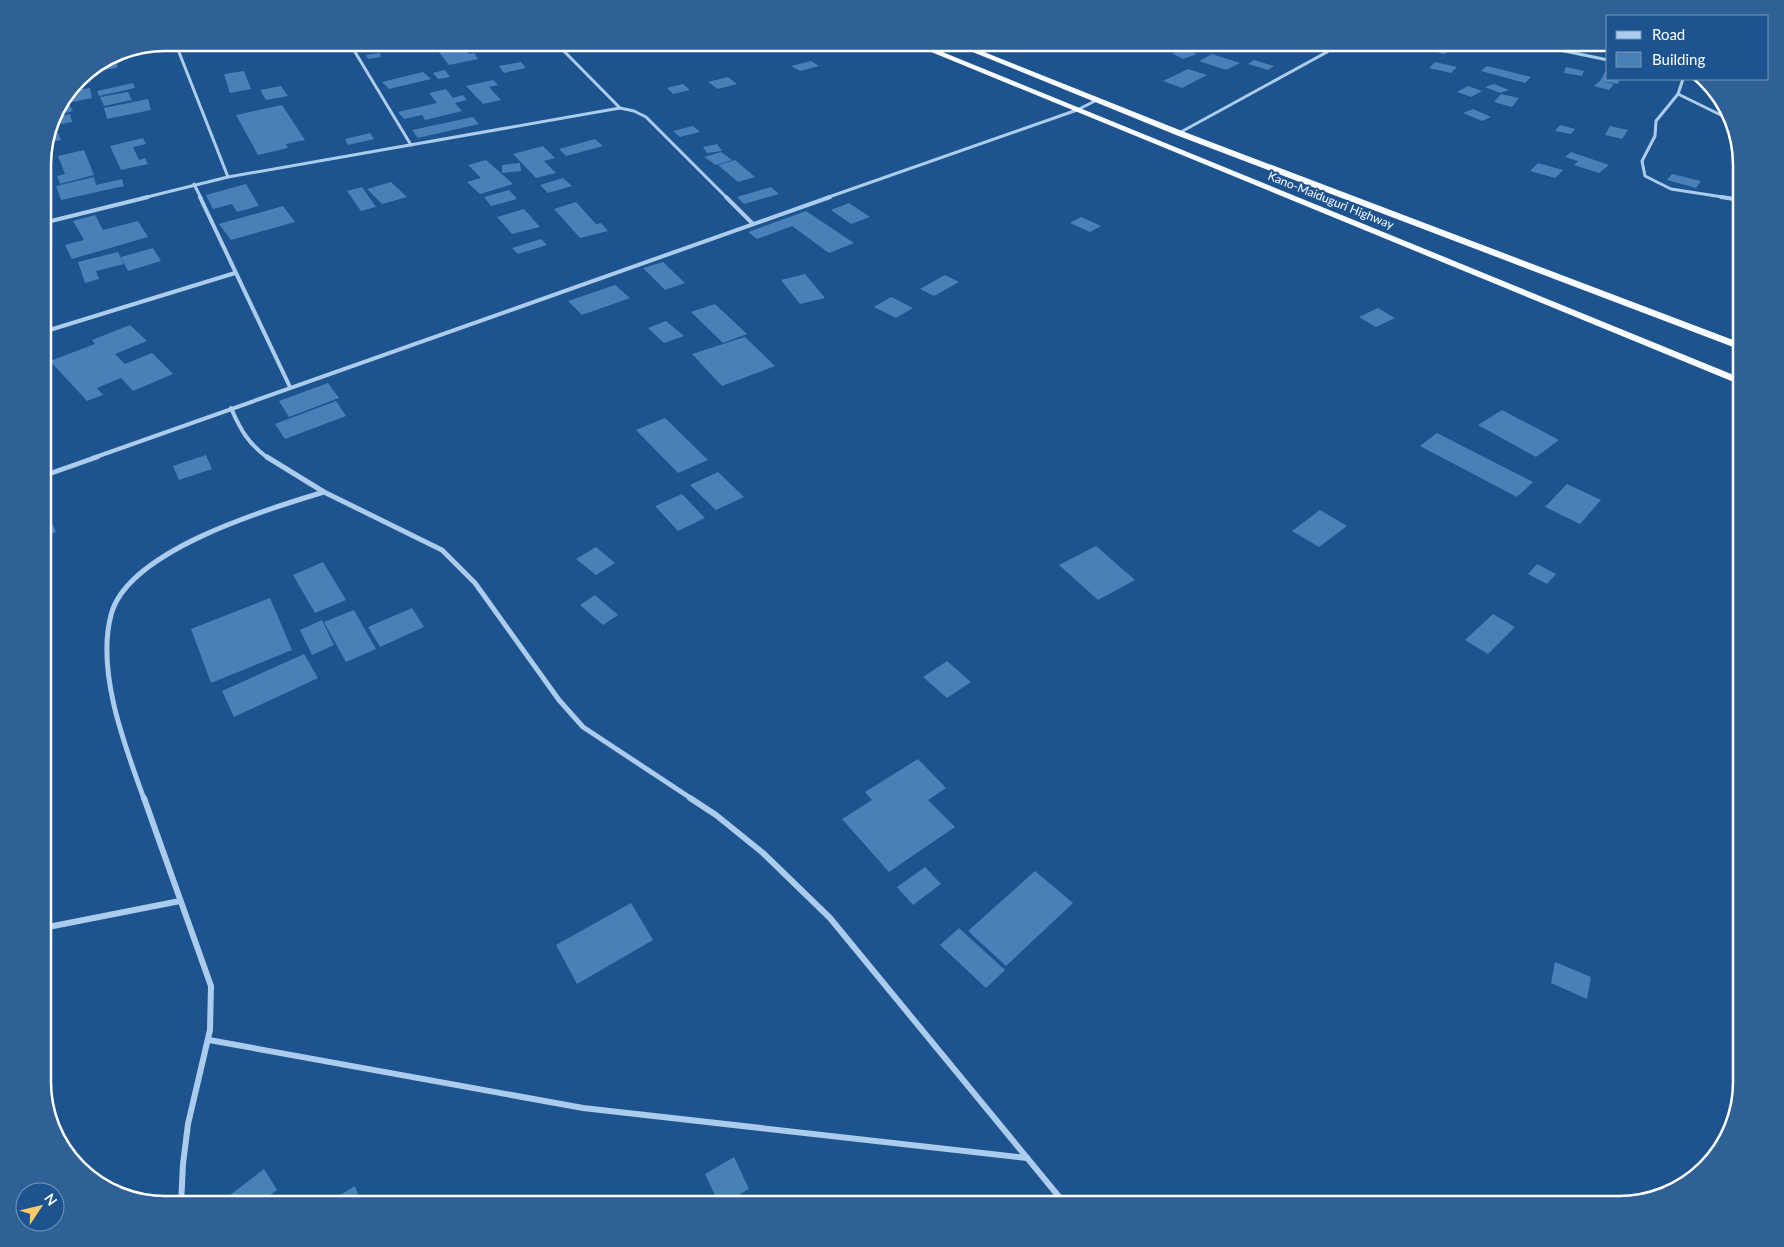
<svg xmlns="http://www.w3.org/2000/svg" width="1784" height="1247" viewBox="0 0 1784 1247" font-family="Lato,sans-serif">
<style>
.building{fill:#4a80b8}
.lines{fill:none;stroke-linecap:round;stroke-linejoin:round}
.minor-far3{stroke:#abcced;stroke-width:3}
.minor-far2{stroke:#abcced;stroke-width:4}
.minor-far1{stroke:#abcced;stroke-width:5}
.minor{stroke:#abcced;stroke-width:6}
.trunk{fill:#f8fbff;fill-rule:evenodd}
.labels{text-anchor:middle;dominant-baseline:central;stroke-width:4;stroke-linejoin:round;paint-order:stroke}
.far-street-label{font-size:12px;fill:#fff;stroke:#1d538e}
.rim{fill:none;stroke:#fff;stroke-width:2.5}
</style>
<rect width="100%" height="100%" fill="#1d538e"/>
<g class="building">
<polygon points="220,42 242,42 244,48 223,52"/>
<polygon points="367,42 381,42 385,47 369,51 362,44"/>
<polygon points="459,42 469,54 474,53 478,59 449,65 438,51 443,50 437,43"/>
<polygon points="1417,42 1425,45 1417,49 1401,43"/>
<polygon points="1586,42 1608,42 1608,52 1583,46"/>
<polygon points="1194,43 1213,48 1207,52 1188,47"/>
<polygon points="1430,44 1451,50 1444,54 1424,49"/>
<polygon points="1186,49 1197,54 1183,59 1172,53"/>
<polygon points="126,51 125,56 118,57 117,68 91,72 91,70 119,52"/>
<polygon points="380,53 381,57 368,59 366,55"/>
<polygon points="1212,54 1240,63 1226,70 1199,61"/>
<polygon points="1254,60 1274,66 1268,70 1248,64"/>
<polygon points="811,61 819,66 800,71 791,66"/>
<polygon points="521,62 526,68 504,73 499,66"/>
<polygon points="1435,62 1457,67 1451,73 1429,68"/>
<polygon points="1487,66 1531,77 1525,83 1481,71"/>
<polygon points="1566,67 1584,71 1582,76 1564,73"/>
<polygon points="1188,69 1207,75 1182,88 1163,81"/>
<polygon points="445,70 450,77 438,79 433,73"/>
<polygon points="244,71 251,89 230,93 224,74"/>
<polygon points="423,72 431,79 389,89 382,82"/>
<polygon points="1605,72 1608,73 1608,79 1620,79 1618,84 1602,81 1614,84 1609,90 1594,86 1600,81"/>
<polygon points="728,77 737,84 718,89 708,82"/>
<polygon points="493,80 498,85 489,87 501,100 483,104 466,86"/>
<polygon points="133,83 135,88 99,96 97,91"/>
<polygon points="683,84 690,90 673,94 667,88"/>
<polygon points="1494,84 1509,90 1500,93 1485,87"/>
<polygon points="281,86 288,96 266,100 260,90"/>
<polygon points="1468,86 1482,91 1471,97 1457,92"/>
<polygon points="90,88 92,98 67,103 66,97 70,91"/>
<polygon points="446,89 453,98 463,95 467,100 455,103 462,111 425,120 422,115 404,119 398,112 437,103 429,93"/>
<polygon points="128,92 132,100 104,106 100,97"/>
<polygon points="1501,94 1519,98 1512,107 1494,102"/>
<polygon points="148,99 151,110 107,119 104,108"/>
<polygon points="69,104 73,111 54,116 60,106"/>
<polygon points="282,105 305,140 286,144 288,148 258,155 236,115"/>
<polygon points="1473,109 1491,117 1482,121 1463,113"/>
<polygon points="70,114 72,122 50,126 52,118"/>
<polygon points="473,117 479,124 418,138 412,130"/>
<polygon points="1560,125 1575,129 1571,134 1555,131"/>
<polygon points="693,126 700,132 680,137 673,131"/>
<polygon points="1610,126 1628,130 1622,139 1605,135"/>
<polygon points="56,129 61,140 46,143 49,130"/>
<polygon points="370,133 374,139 348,145 345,139"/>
<polygon points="143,138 146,144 133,147 139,160 145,158 148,164 121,170 110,146"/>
<polygon points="595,139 603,146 566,156 559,149"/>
<polygon points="717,144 722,151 707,153 703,147"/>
<polygon points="543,146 555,158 544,161 556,173 536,178 513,154"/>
<polygon points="84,150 94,175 60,184 57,176 65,174 58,156"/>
<polygon points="721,152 732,160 716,165 704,157"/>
<polygon points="1571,152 1609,165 1599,173 1574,165 1578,161 1565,157"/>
<polygon points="486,160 513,184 480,194 467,182 481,178 468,165"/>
<polygon points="735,160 755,177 738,182 718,165"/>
<polygon points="520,163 521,171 502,173 502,165"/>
<polygon points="1538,163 1563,170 1555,178 1530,171"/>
<polygon points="1672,174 1701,181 1696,188 1667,180"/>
<polygon points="94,177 96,185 122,179 124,186 61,200 56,186"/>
<polygon points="563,178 572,186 548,193 540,185"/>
<polygon points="391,182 407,197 382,204 367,189"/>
<polygon points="246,184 259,206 237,212 232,204 213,209 206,195"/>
<polygon points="362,187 376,207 361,211 347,191"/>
<polygon points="771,187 779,194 744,204 737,197"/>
<polygon points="509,190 517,199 491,206 484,197"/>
<polygon points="576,202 596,224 601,223 608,231 580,238 554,209"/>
<polygon points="849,203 870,217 851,224 831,210"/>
<polygon points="283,206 295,222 231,240 219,224"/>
<polygon points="524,209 540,227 512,234 497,217"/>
<polygon points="806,211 854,243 829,253 792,226 757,239 748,232"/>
<polygon points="95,215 103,230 138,221 148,237 72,259 65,245 84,240 73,221"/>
<polygon points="1081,217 1101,226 1090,232 1070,223"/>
<polygon points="541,239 547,245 518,254 512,248"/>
<polygon points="153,248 161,261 128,271 121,257"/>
<polygon points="118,252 124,264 96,271 99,279 85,283 78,262"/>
<polygon points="663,262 685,283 665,290 643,268"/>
<polygon points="805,274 825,298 800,304 781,280"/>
<polygon points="945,275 959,282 934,296 920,289"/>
<polygon points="615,285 630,298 582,315 568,301"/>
<polygon points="891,297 913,308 896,318 874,307"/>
<polygon points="715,304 747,334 723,343 691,312"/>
<polygon points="1378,308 1395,318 1376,327 1359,317"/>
<polygon points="666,321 684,336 664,343 648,328"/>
<polygon points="130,325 147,341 115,354 125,364 152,353 173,374 133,391 121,378 97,388 103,395 87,401 50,361 95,344 92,340"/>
<polygon points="745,337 775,366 722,386 692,354"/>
<polygon points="328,383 339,398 289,417 279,401"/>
<polygon points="336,401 346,416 285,439 275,424"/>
<polygon points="1502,410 1559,440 1536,457 1478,425"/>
<polygon points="665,418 708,460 678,473 636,430"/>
<polygon points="1437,433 1533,482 1517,497 1420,446"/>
<polygon points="206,455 212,469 179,480 173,466"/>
<polygon points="718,472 744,497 716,510 690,485"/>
<polygon points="1567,484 1601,500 1580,524 1545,507"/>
<polygon points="682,494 705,518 678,531 655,506"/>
<polygon points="1320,510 1347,526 1319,547 1292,531"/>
<polygon points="50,518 56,532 43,537 43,520"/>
<polygon points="1096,546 1135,580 1098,600 1059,565"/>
<polygon points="596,547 615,563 596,575 576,559"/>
<polygon points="323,562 346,600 315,613 293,575"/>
<polygon points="1537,564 1556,574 1547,584 1528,574"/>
<polygon points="595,595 618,615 603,625 580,605"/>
<polygon points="270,598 292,650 211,683 191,629"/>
<polygon points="412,608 424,627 380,647 368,627"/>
<polygon points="354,610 376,649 346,662 324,622"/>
<polygon points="1493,614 1515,627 1488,654 1465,640"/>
<polygon points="322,620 334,645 312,655 300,630"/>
<polygon points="304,654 318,678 234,717 222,691"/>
<polygon points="947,661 971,682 947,698 923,677"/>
<polygon points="918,759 946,788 928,800 955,827 889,872 842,819 872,800 865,792"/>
<polygon points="925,867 941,884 913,905 897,887"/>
<polygon points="1035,871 1073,903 1006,966 968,931"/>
<polygon points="631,903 653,940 577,984 556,945"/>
<polygon points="959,928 1005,970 986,988 940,945"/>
<polygon points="1555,962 1591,977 1587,999 1551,983"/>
<polygon points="734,1157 749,1189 723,1204 719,1204 705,1174"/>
<polygon points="264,1169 277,1190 258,1204 222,1204 221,1202"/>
<polygon points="355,1186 361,1204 325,1204"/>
</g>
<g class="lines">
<g class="minor-far3">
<polyline points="175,42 228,177"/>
<polyline points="349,42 411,145"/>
<polyline points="555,42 620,108"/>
<polyline points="1521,42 1608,60"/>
<polyline points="1556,42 1567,50"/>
<polyline points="1683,79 1678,94 1656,121 1655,136 1642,161 1645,176 1671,189 1729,198"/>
<polyline points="1678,94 1731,120"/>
<polyline points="1179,133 1327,52 1339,42"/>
<polyline points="194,184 201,198"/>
<polyline points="143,198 228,177 620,108 634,111 646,117 727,198"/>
<polyline points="826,198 1077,110 1097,100"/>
</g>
<g class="minor-far2">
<polyline points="200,197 290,387"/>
<polyline points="726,197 753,224"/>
<polyline points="1721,197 1741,200"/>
<polyline points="43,223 148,197"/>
<polyline points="43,332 235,273"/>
<path d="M231 408C241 431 248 443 268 458"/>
<polyline points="93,458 830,197"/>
</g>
<g class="minor-far1">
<polyline points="267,457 324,492 442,550 475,583 559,700 583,727 692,799"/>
<polyline points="43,476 97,457"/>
<path d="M144 799C125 746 96 672 111 615 127 551 267 509 324 492"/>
</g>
<g class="minor">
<polyline points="144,798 211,986 210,1030 188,1124 183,1164 181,1204"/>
<polyline points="690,798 716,815 763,853 830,918 1065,1204"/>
<polyline points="43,928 180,901"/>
<polyline points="209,1040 583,1108 1027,1158"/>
</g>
<g class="trunk">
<polygon points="907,42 918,42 1741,378 1741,385"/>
<polygon points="948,42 959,42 1182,131 1741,343 1741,350 1176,135"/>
</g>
</g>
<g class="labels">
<g class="far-street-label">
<text transform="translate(1331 200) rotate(22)">Kano-Maiduguri Highway</text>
</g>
</g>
<path d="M0 0H1784V1247H0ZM165 51H1619A114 114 0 0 1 1733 165V1082A114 114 0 0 1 1619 1196H165A114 114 0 0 1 51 1082V165A114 114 0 0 1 165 51Z" fill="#2f6197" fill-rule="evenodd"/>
<path class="rim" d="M165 51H1619A114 114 0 0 1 1733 165V1082A114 114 0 0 1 1619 1196H165A114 114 0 0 1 51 1082V165A114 114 0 0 1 165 51Z"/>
<rect x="1606" y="15" width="162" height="65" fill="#1d538e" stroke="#7798bb"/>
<rect x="1616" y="31" width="25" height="8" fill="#abcced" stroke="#7798bb"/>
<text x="1652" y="40" font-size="15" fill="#ffffff">Road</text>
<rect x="1616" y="52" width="25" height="15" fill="#4a80b8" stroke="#7798bb"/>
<text x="1652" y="65" font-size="15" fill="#ffffff">Building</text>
<g transform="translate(40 1207) rotate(55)"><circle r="24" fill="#1d538e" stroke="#7798bb"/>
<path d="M0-4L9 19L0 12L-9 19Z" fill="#fdcc6a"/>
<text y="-8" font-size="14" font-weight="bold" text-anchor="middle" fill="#ffffff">N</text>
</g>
</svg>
